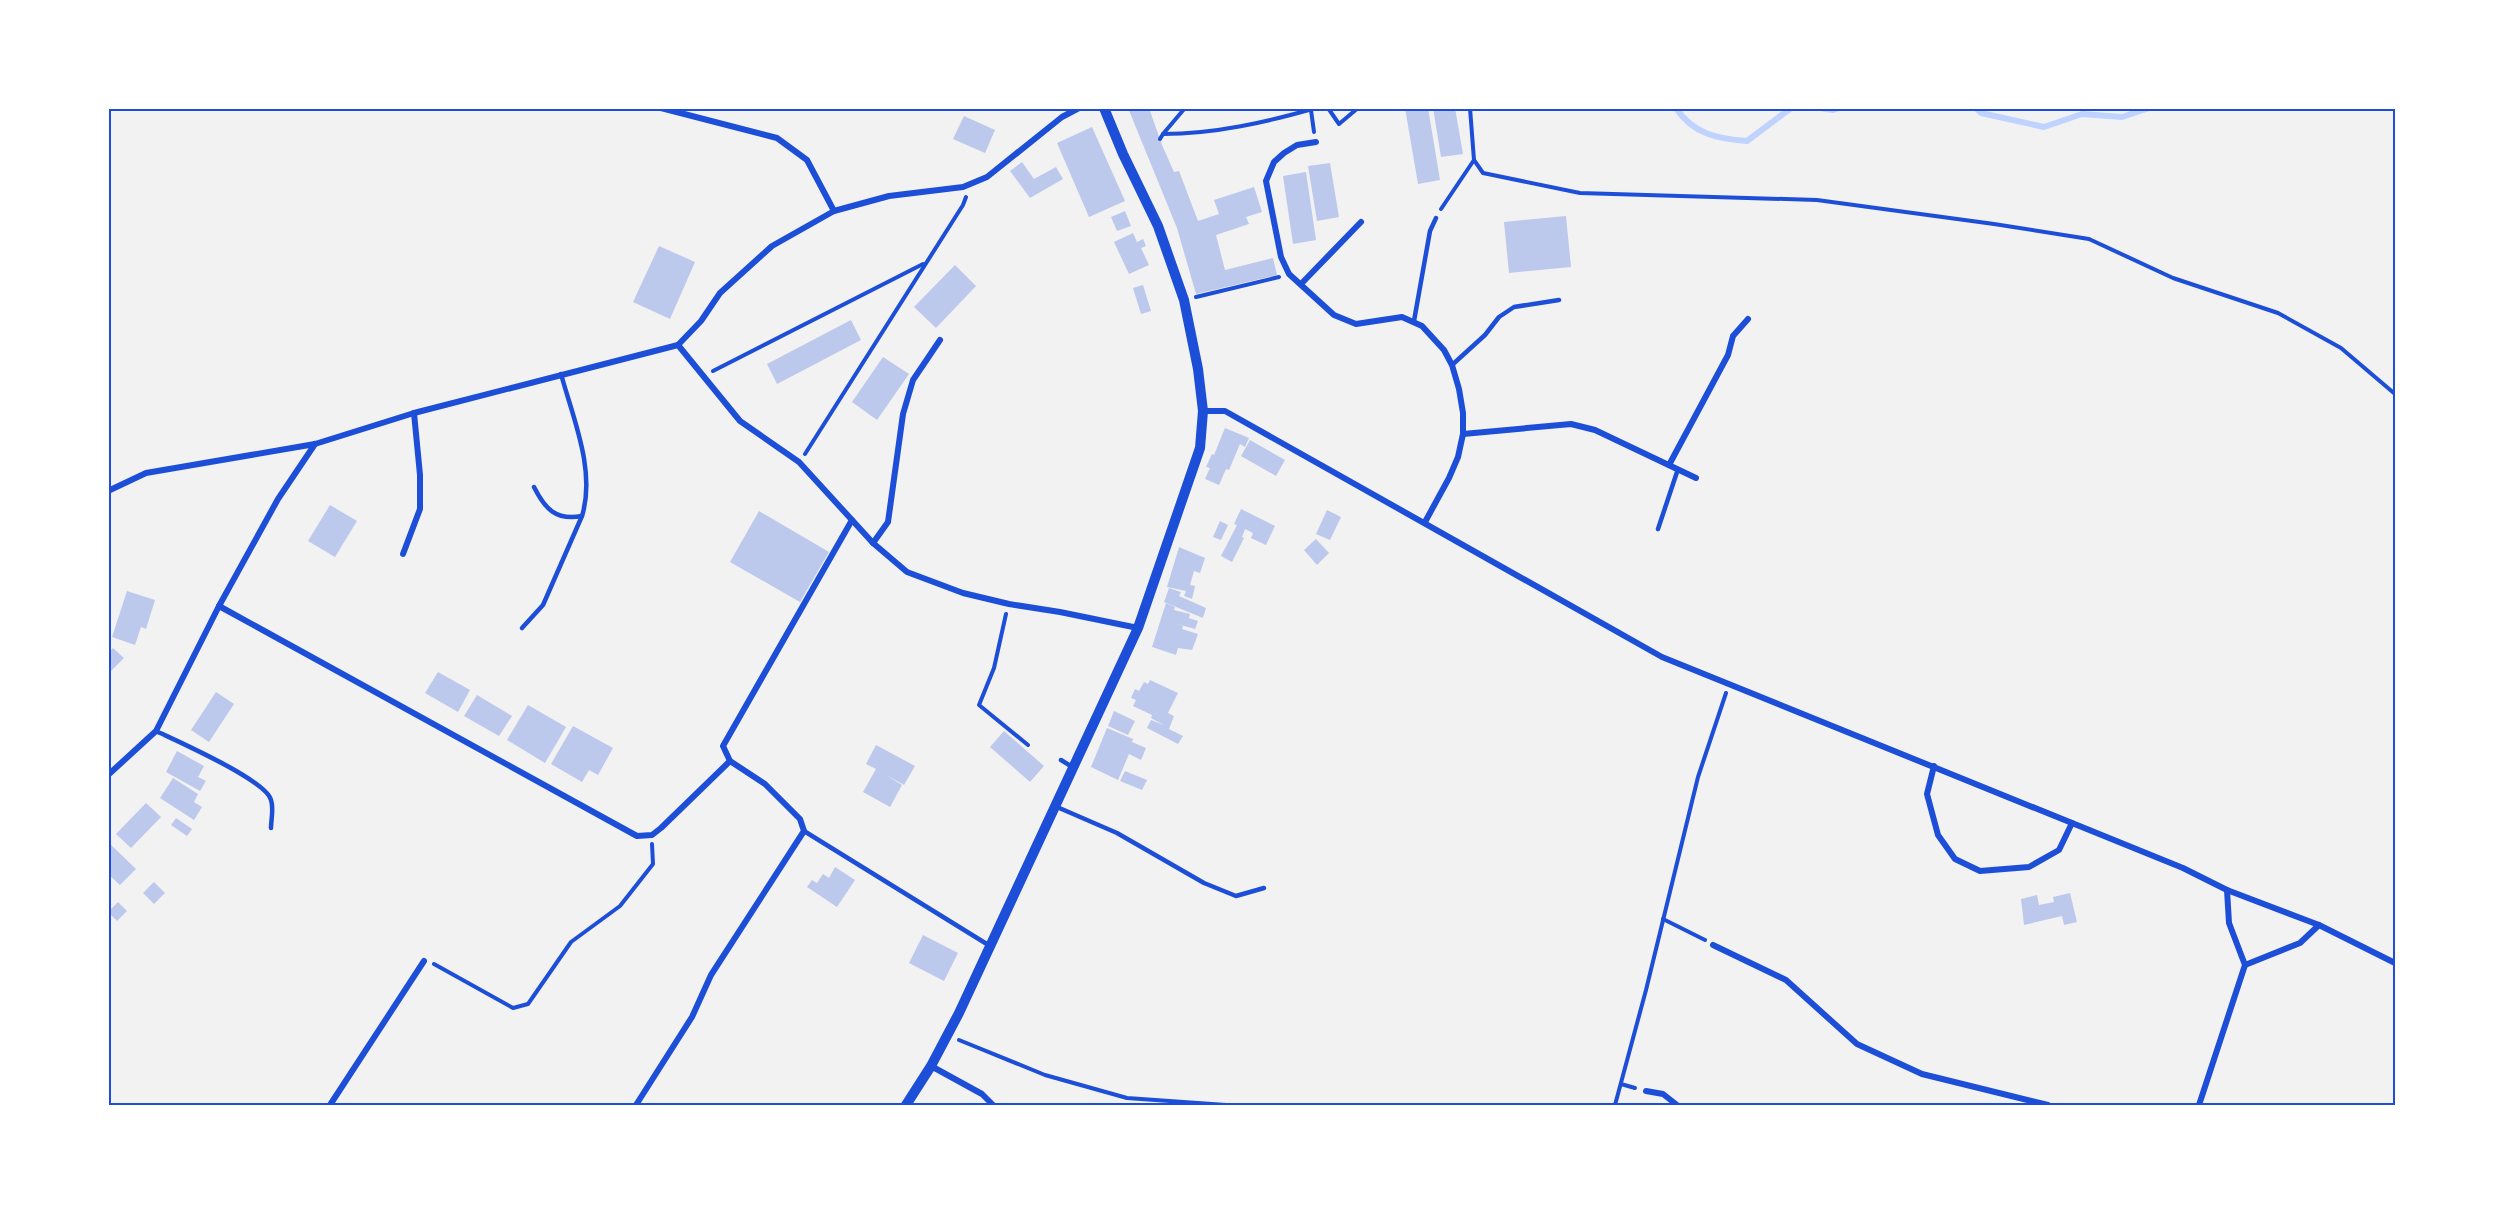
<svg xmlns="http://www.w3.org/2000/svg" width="2503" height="1213" viewBox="0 0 2503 1213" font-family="'Sofia Sans Condensed',sans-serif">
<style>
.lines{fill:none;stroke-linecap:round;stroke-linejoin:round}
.stream{stroke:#bfd3fe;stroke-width:6}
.building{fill:#bdc9ec}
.path{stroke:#1d4ed8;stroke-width:4}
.service{stroke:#1d4ed8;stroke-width:4.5}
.minor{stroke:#1d4ed8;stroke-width:6}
.tertiary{stroke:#1d4ed8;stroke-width:10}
.neatline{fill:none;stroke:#1d4ed8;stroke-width:2}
</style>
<rect width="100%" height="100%" fill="#f2f2f2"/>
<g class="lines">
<g class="stream">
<path d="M1676 108C1693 134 1718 139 1747 141L1791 108"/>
<polyline points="1820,108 1833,110 1839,108"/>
<polyline points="1976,108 1981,113 2044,127 2082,114 2122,117 2149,108"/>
</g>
</g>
<g class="building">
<polygon points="1128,108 1149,108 1162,145 1174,172 1179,171 1198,221 1219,214 1214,200 1254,187 1262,212 1246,217 1249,224 1216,235 1225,270 1273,258 1277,275 1196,294 1177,228"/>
<polygon points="1405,108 1428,108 1440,180 1418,184"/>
<polygon points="1433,108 1455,108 1463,154 1441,157"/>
<polygon points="964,116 995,130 985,153 953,139"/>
<polygon points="1092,127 1125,201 1089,217 1057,143"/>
<polygon points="1022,162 1034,179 1056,167 1063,179 1030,198 1010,171"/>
<polygon points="1330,163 1339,217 1317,221 1308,166"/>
<polygon points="1306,172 1316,240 1293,244 1283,176"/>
<polygon points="1125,211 1131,226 1117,231 1111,217"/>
<polygon points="1566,216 1571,267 1509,273 1504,222"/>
<polygon points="1133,233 1137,242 1143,239 1146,246 1141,248 1149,265 1129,274 1114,242"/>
<polygon points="659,246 695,262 670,319 633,302"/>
<polygon points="955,265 976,286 936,328 914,307"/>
<polygon points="1143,285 1151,311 1141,314 1133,288"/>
<polygon points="851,320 861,340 777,384 767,364"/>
<polygon points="883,357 909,374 877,420 852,402"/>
<polygon points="1225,428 1249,438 1245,447 1240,444 1229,470 1226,469 1219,485 1205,479 1210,468 1206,467 1212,454 1214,455"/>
<polygon points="1250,440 1285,460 1276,476 1241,456"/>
<polygon points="330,505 357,521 335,557 308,541"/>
<polygon points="1241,509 1275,526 1266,545 1251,538 1253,533 1245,529 1242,537 1244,538 1232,562 1221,556 1237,525 1234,524"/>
<polygon points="1327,510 1341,517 1330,540 1316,534"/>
<polygon points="759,511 829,552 800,602 730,562"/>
<polygon points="1220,521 1228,525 1221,540 1213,537"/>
<polygon points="1316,539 1329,553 1317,565 1304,550"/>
<polygon points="1179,547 1205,558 1200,573 1194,571 1190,585 1195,586 1192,599 1184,596 1186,591 1167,587"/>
<polygon points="1169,588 1181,592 1179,596 1206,608 1203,618 1164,602"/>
<polygon points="127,591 155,600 146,629 141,627 135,645 112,637"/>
<polygon points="1166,603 1175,607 1174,610 1190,614 1189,618 1198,621 1195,629 1173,623 1183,626 1182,629 1198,634 1192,650 1178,648 1176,655 1152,647"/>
<polygon points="113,648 124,658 108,674 108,653"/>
<polygon points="438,672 470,690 458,712 425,693"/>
<polygon points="1150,680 1178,693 1168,713 1174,716 1169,729 1183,736 1178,744 1147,728 1151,720 1164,725 1151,718 1152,715 1133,706 1136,700 1131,698 1135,689 1139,691 1144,682 1148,684"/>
<polygon points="216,692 234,704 209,742 191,730"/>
<polygon points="477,695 512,716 499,736 464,716"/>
<polygon points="528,705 566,727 545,763 507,740"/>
<polygon points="1114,711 1135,721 1128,735 1108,726"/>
<polygon points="573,726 613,748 598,775 589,770 582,782 551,764"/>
<polygon points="1107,728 1133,739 1132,742 1146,748 1141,760 1129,754 1118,780 1091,767"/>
<polygon points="1004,731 1044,766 1030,782 990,747"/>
<polygon points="876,745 915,766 904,785 886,775 902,785 890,807 863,792 876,769 866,764"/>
<polygon points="177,751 204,766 198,777 206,781 200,791 166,772"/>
<polygon points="1125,771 1147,780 1142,790 1120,781"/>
<polygon points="173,778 198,794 194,802 202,807 194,820 160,798"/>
<polygon points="146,803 161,817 131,848 116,834"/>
<polygon points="176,818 192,829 187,836 171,825"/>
<polygon points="108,842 136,869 120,885 108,874"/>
<polygon points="835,867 855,880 837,907 807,887 812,880 817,883 823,874 829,878"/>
<polygon points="154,882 165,893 154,904 143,893"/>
<polygon points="2070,893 2077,922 2064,925 2062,916 2024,925 2021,899 2037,895 2039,905 2054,902 2053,897"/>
<polygon points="118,902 127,911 117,921 108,912"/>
<polygon points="923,935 958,953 944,981 909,963"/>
</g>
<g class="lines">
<g class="path">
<polyline points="1328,108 1339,124 1358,108"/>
<polyline points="1470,108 1474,160 1483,173 1580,193 1817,200 1994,224 2089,239 2173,278 2278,313 2341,348 2395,394"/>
<polyline points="1311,110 1314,132"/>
<polyline points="1163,134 1185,108"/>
<path d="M1160 139 1163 134C1215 134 1267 122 1316 108"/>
<polyline points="1441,209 1474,160"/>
<polyline points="1196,297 1279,277"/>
<polyline points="713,371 923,264"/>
<polyline points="805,454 963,205 966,197"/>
<polyline points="1006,614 994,668 979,705 1028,745"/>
<polyline points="1663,919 1705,940"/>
<polyline points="434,964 513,1008 528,1004 571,942 620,906 653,864 652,844"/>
<polyline points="959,1040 1045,1075 1127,1098 1226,1105"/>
<polyline points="1621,1084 1635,1088"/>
<polyline points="1615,1105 1646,990 1698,777 1726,693"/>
</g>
<g class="service">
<polyline points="1414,321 1430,231 1436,218"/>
<polyline points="1452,365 1485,335 1499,317 1514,307 1559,300"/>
<path d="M534 487C545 509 556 521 582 516 596 471 573 418 561 374"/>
<polyline points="1658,529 1678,469"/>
<polyline points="522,628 543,605 582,516"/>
<path d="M156 731C177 741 266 780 271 800 274 808 271 820 271 828"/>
<polyline points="1061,760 1074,768"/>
<polyline points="1057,807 1117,833 1204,883 1236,896 1264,888"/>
<polyline points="804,831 990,946"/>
</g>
<g class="minor">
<polyline points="661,108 777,138 807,160 834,211"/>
<polyline points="1316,142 1297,145 1284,153 1274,162 1266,181 1281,257 1289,274 1334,315 1356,324 1402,317 1422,326 1444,350 1452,365 1459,389 1463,413 1463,434 1458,457 1449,478 1425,522"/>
<polyline points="1301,284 1361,222"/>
<polyline points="678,345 740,421 799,462 873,543 907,572 963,593 1009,604 1060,612 1138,628"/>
<polyline points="1203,411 1225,411 1662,657 2183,868 2227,890 2319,925 2395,963"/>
<polyline points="1463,434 1571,424 1595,430 1696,478"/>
<polyline points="1669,465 1728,355 1733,336 1748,319"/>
<polyline points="108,491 146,473 315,444 414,413 678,345 701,321 720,293 772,246 834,211 889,196 963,187 987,177 1062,117 1079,108"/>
<polyline points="873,543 888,522 903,414 913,380 940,340"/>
<polyline points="403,554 420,509 420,475 414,413"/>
<polyline points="219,606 637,836 652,835 661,828 730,761"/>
<polyline points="1934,766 1927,794 1938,835 1955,859 1980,871 2029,867 2059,850 2072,823"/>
<polyline points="108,775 156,731 219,606 278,499 315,444"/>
<polyline points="1713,945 1786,980 1857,1044 1922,1074 2048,1105"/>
<polyline points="2245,965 2300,943 2319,925"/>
<polyline points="931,1066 982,1094 993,1105"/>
<polyline points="1646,1091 1663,1094 1677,1105"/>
<polyline points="330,1105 424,961"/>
<polyline points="636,1105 692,1017 711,975 804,831 800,819 765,784 730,761 723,746 852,520"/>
<polyline points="2199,1105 2245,965 2229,923 2227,890"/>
</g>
<polyline class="tertiary" points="906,1105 931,1066 959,1013 1138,628 1200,448 1203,411 1198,369 1184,300 1158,226 1123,154 1104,108"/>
</g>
<rect width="2503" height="1213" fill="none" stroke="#ffffff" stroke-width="219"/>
<rect x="110" y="110" width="2284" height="994" class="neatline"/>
</svg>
